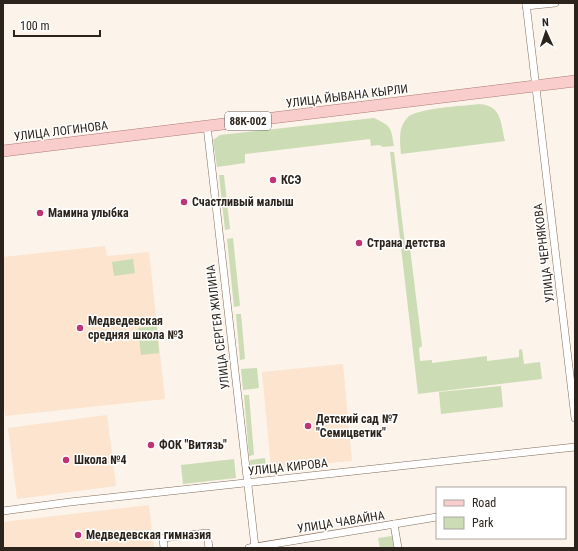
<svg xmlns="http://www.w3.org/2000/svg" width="578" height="551" viewBox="0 0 578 551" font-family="'Roboto Condensed',sans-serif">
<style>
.built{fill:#fce4cf}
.green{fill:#ccdcb4}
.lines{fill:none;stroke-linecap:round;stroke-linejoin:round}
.street-casing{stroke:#806b59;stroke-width:8}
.primary-casing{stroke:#ae7c77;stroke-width:12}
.street{stroke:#fff;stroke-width:7}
.primary{stroke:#f8cdcb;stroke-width:11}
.poi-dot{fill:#bd3574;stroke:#fff;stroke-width:1.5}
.labels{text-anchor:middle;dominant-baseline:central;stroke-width:3;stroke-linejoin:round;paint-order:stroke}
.shield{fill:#fff;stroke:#6b6660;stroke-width:1}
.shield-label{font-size:11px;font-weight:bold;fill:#2c241c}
.street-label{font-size:12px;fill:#2c241c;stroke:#fff}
.poi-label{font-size:12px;font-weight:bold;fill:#2c241c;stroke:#fff;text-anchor:start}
</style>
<rect width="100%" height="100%" fill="#fcf3ea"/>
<g class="built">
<polygon points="105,246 107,256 149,252 165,399 5,416 3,401 3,257"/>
<polygon points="343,364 352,461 271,468 262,372"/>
<polygon points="107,415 116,486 17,499 8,428"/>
<polygon points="149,505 154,548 3,548 3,522"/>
</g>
<g class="green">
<path d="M479 104C502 106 500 121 505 141L401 154C400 141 398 128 407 118 415 108 464 106 479 104Z"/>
<path d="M374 118C391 126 391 127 394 146L383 147 379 145 371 146 370 139 245 154V163L217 167 213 140 220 135Z"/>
<polygon points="390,152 394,152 405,245 410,248 422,346 419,348 420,361 432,360 432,363 487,356 487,361 519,357 519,350 522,349 524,364 540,362 542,379 418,394"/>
<polygon points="219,175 224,175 230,229 225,230"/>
<polygon points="233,238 240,306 234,307 227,239"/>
<polygon points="133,259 135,273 114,276 112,262"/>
<polygon points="236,314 241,314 245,359 240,360"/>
<polygon points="157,326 159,353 141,355 138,328"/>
<polygon points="257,368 259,388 243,390 241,369"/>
<polygon points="501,386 503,407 441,414 439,392"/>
<polygon points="244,395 249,395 254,455 249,456"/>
<circle cx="206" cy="446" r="4.5"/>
<polygon points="265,458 266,469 251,471 250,460"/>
<polygon points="234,459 236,478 183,484 181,465"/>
<polygon points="392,536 394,548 380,548 378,538"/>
</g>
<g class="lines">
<defs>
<g id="street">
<polyline points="526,3 575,418"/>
<polyline points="526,6 555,3"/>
<polyline points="207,126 255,547"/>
<polyline points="3,511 70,502 575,447"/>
<polyline points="394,524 398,548"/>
<polyline points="164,548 163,538 207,533 209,548"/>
<polyline points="249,548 437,517"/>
</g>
<polyline id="primary" points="3,151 575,81"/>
</defs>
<use href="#street" class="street-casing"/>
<use href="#primary" class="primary-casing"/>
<use href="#street" class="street"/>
<use href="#primary" class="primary"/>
</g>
<g class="poi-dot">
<circle cx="273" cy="180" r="4"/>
<circle cx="184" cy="202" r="4"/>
<circle cx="40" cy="213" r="4"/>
<circle cx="359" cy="243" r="4"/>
<circle cx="80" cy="328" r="4"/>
<circle cx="308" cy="426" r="4"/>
<circle cx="151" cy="445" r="4"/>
<circle cx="66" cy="460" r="4"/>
<circle cx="78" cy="535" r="4"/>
</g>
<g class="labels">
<rect class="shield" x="225" y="112" width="46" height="18" rx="3"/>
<g class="shield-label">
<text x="248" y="121">88К-002</text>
</g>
<g class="street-label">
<text transform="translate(347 96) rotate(-7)">УЛИЦА ЙЫВАНА КЫРЛИ</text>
<text transform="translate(61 131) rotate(-7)">УЛИЦА ЛОГИНОВА</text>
<text transform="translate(544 253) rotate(-97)">УЛИЦА ЧЕРНЯКОВА</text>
<text transform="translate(218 327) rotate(-97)">УЛИЦА СЕРГЕЯ ЖИЛИНА</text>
<text transform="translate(288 467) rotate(-6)">УЛИЦА КИРОВА</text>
<text transform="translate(341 522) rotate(-9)">УЛИЦА ЧАВАЙНА</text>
</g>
<g class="poi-label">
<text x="281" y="180">КСЭ</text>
<text x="192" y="202">Счастливый малыш</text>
<text x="48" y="213">Мамина улыбка</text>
<text x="367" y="243">Страна детства</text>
<text x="88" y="321">Медведевская<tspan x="88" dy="14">средняя школа №3</tspan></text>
<text x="316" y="419">Детский сад №7<tspan x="316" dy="14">"Семицветик"</tspan></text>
<text x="159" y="445">ФОК "Витязь"</text>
<text x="74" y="460">Школа №4</text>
<text x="86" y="535">Медведевская гимназия</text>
</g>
</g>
<rect width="578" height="551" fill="none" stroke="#2c241c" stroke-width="8"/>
<rect x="436" y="487" width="130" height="52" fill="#ffffff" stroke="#aba7a4"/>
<rect x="444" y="500" width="20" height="6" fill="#f8cdcb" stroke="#aba7a4"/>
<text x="472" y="507" font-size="12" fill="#2c241c">Road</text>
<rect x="444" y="517" width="20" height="12" fill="#ccdcb4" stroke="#aba7a4"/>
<text x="472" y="527" font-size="12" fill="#2c241c">Park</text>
<g transform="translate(546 32) rotate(357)" stroke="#ffffff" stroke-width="3" paint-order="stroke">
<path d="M0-3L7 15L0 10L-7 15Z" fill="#2c241c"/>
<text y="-6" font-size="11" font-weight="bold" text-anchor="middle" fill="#2c241c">N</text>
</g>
<path d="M14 30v6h86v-6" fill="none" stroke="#2c241c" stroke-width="2"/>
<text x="20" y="30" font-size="12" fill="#2c241c" stroke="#ffffff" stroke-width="3" paint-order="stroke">100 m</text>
</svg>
